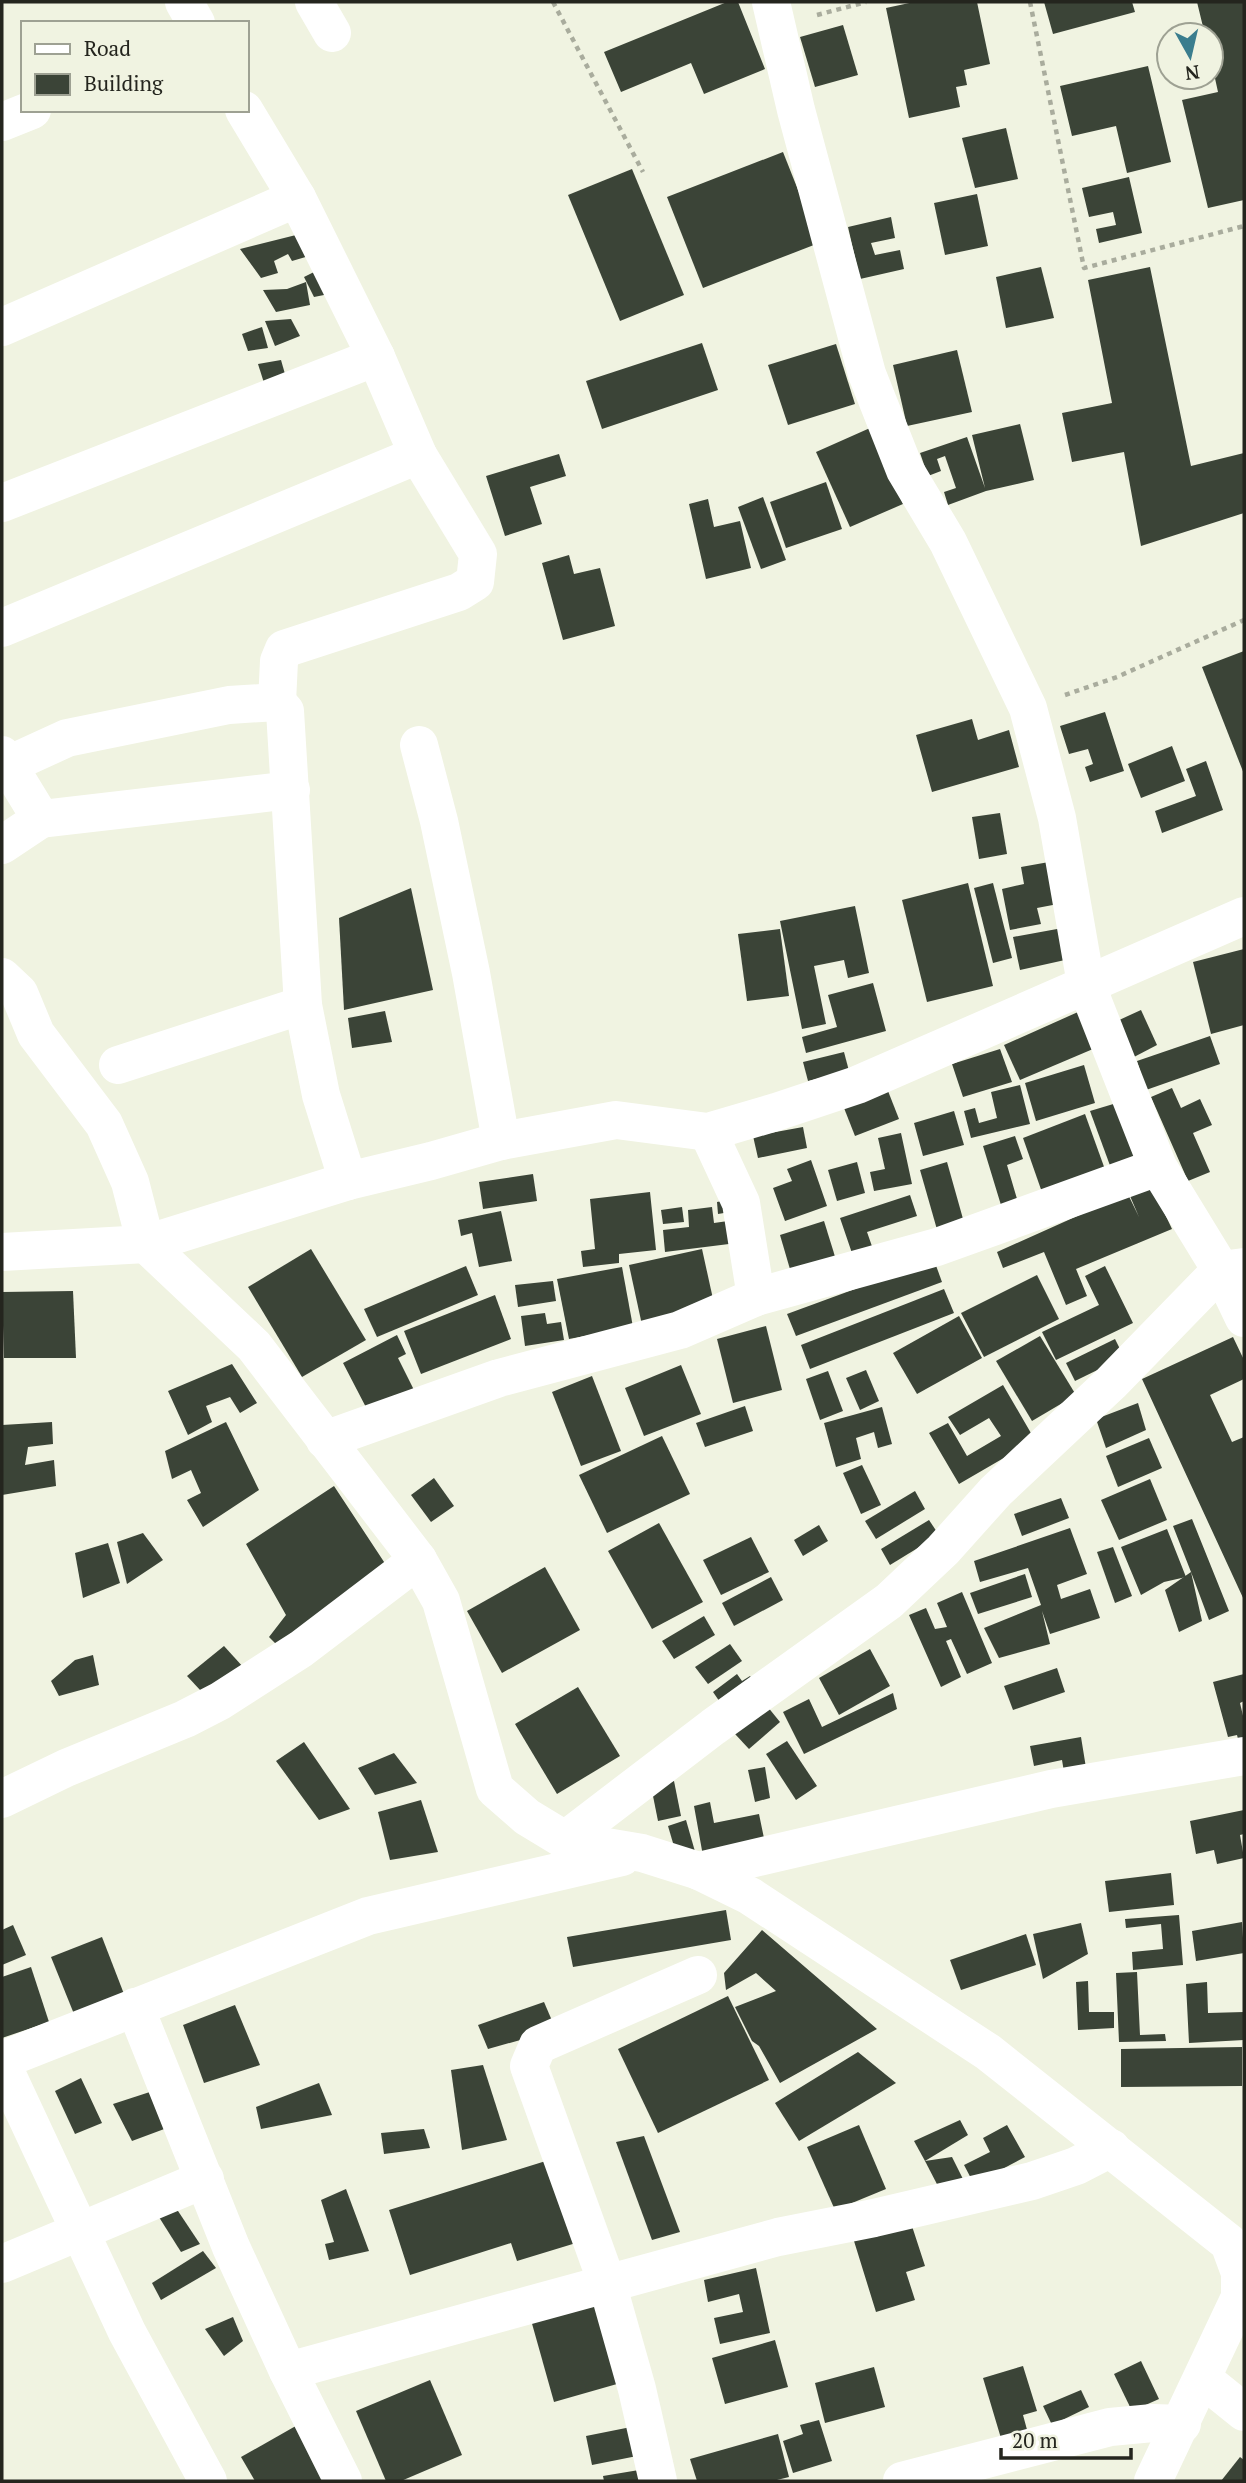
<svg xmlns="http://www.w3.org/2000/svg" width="1246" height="2483" viewBox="0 0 1246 2483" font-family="'PT Serif',serif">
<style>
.building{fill:#3b4437}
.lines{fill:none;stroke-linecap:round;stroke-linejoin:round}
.path{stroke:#a9ac9d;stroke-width:4.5;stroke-dasharray:5 5;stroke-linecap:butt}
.minor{stroke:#fff;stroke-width:38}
</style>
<rect width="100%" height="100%" fill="#f0f3e1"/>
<g class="building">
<polygon points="727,2 738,2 765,69 704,94 691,63 621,92 604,52"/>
<polygon points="914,2 977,2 990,64 964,70 967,85 956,87 960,107 909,118 886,8"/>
<polygon points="1044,2 1132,2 1135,12 1053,34"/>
<polygon points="1197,2 1244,2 1244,200 1208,208 1182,100 1218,92 1211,60 1211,35 1205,35"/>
<polygon points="843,25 858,75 815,87 800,37"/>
<polygon points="1148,66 1171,162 1127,173 1116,126 1072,136 1060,86"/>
<polygon points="1006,128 1018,179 975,188 962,138"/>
<polygon points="783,152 819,243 703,288 667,197"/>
<polygon points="632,169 684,295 620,321 568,195"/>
<polygon points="1129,177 1142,233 1099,243 1096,229 1116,225 1113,212 1089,217 1082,188"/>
<polygon points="977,194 988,246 945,255 934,203"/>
<polygon points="891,217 895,238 871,243 875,255 900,250 904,269 860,279 848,227"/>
<polygon points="300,234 309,256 292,261 288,254 274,261 278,273 261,278 240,249"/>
<polygon points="1041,267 1054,318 1006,328 996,277"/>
<polygon points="1150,267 1191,466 1244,453 1244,513 1141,546 1124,452 1072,462 1062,413 1112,403 1088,280"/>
<polygon points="318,270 329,294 314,297 304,277"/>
<polygon points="306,282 310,305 276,312 263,290 287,289"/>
<polygon points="291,319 300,336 275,346 265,321"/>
<polygon points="262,327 268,348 248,351 242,334"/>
<polygon points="702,343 718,390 602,429 586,381"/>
<polygon points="836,344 855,404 788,425 768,365"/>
<polygon points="957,350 972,412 907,426 893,365"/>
<polygon points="281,360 287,381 265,386 258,364"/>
<polygon points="1020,424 1034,480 986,491 948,505 944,492 956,488 945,456 937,459 941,471 928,476 920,453 967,437 985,488 972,435"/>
<polygon points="870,428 903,504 850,527 816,452"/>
<polygon points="559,454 566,476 530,487 542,524 505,536 486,476"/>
<polygon points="826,482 842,529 786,548 770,502"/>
<polygon points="763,497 786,560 761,569 738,507"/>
<polygon points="708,499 714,527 740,521 751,568 706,579 689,504"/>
<polygon points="569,555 574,574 600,568 615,626 563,640 542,563"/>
<polygon points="1244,651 1244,774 1202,667"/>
<polygon points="1105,712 1124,771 1090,782 1085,767 1093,764 1088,749 1069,754 1060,726"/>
<polygon points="972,719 978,740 1009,730 1019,767 932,792 916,735"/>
<polygon points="1172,746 1185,781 1141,798 1128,764"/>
<polygon points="1206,761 1223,810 1162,833 1155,811 1196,796 1186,769"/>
<polygon points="1000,813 1007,854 979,859 972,817"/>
<polygon points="1049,862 1058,904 1037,908 1041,924 1010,930 1002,889 1024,884 1021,867"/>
<polygon points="968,883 993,986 927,1002 902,900"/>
<polygon points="993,883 1012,958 993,963 974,888"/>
<polygon points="411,888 433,990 344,1010 339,918"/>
<polygon points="855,906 869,973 848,978 844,960 814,966 826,1024 802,1029 780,921"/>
<polygon points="1068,927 1074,958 1020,970 1013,937"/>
<polygon points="780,929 789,996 747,1001 738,934"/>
<polygon points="1244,949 1244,1025 1211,1034 1193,962"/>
<polygon points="873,983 886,1031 806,1053 802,1037 837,1027 828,995"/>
<polygon points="1141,1010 1157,1045 1134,1057 1117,1021"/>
<polygon points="385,1011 392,1042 352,1048 348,1018"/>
<polygon points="1078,1012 1093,1049 1020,1080 1004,1045"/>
<polygon points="1210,1036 1220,1064 1146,1090 1137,1061"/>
<polygon points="1000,1049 1012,1082 963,1097 952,1064"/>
<polygon points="844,1052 849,1071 808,1081 803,1062"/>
<polygon points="1084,1065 1095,1103 1036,1121 1025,1083"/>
<polygon points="1020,1085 1030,1124 971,1138 964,1111 975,1108 979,1123 997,1118 991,1092"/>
<polygon points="1172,1088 1181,1108 1200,1099 1212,1125 1193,1133 1210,1172 1188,1181 1151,1097"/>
<polygon points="888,1091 899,1119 855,1136 844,1108"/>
<polygon points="1120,1102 1141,1161 1112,1171 1090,1111"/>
<polygon points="954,1111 964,1145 923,1156 914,1123"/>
<polygon points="1085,1114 1107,1175 1044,1198 1023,1138"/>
<polygon points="803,1127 807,1148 758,1158 753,1136"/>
<polygon points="901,1133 912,1184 874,1191 870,1172 885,1169 878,1138"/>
<polygon points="1015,1136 1023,1159 1007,1165 1020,1209 1004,1215 983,1146"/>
<polygon points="811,1160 827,1206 785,1221 773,1188 792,1181 787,1169"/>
<polygon points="857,1162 865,1193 837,1201 828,1170"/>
<polygon points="947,1162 965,1226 938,1233 920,1170"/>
<polygon points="533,1174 537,1201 483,1209 479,1182"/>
<polygon points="1149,1180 1172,1229 1076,1269 1087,1296 1066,1305 1044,1252 1003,1268 997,1252 1104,1204 1123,1184 1139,1217 1127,1189"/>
<polygon points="650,1192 656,1250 619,1254 619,1263 583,1267 581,1251 595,1249 590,1199"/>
<polygon points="910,1195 917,1216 867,1232 874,1252 854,1259 840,1218"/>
<polygon points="733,1199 736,1211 718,1214 717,1202"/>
<polygon points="682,1207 684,1222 663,1224 661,1210"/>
<polygon points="712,1207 714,1223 735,1220 737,1243 665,1252 663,1230 689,1227 688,1210"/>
<polygon points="501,1211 512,1261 479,1267 472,1233 461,1236 458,1220"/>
<polygon points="824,1221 837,1263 792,1276 780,1235"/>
<polygon points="311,1249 366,1340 302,1377 248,1287"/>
<polygon points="702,1249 715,1308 642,1325 629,1265"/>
<polygon points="934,1260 942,1282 796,1336 787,1314"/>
<polygon points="466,1266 478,1295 377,1337 364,1309"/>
<polygon points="1105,1266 1133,1323 1056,1360 1042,1332 1099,1305 1085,1276"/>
<polygon points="622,1267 633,1327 569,1339 557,1279"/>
<polygon points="1037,1275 1059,1319 984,1357 961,1313"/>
<polygon points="553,1281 556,1301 518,1307 515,1285"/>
<polygon points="944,1289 954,1313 810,1369 801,1345"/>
<polygon points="73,1291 76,1358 4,1358 2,1292"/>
<polygon points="495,1295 511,1339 421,1374 404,1331"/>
<polygon points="545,1313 547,1324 561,1322 564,1340 525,1346 521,1316"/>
<polygon points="959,1316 982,1358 917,1394 893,1353"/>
<polygon points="766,1326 782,1390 733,1403 717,1339"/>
<polygon points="397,1335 406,1354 398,1358 415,1392 370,1415 343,1363"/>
<polygon points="1040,1336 1076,1395 1032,1421 996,1361"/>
<polygon points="1233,1337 1244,1360 1244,1379 1210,1395 1232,1442 1244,1437 1244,1600 1142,1379"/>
<polygon points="1115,1339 1124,1357 1075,1381 1066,1363"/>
<polygon points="232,1364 257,1403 240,1413 230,1397 206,1406 212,1422 188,1435 168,1391"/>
<polygon points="681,1365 701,1414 644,1436 625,1388"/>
<polygon points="866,1370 879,1401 860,1410 846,1378"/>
<polygon points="828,1371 843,1411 820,1420 806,1379"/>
<polygon points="592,1376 621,1451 581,1466 552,1392"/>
<polygon points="1003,1385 1035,1440 959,1484 929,1433 948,1423 967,1456 1001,1436 989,1418 960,1435 948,1417"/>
<polygon points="1138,1403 1146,1430 1106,1448 1096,1419"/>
<polygon points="745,1406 753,1431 705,1447 696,1423"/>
<polygon points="882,1407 892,1444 878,1448 874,1432 856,1438 861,1459 836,1467 824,1423"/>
<polygon points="52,1422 53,1444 28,1447 25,1465 54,1460 56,1486 2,1495 2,1425"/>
<polygon points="226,1422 259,1490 203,1527 187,1500 201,1493 191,1470 172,1479 165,1451"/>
<polygon points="662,1436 690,1494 607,1533 579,1475"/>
<polygon points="1149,1438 1162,1468 1118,1487 1106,1456"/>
<polygon points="862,1465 881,1505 861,1514 843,1473"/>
<polygon points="434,1478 454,1506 431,1522 411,1495"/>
<polygon points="1150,1479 1167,1520 1119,1540 1101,1500"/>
<polygon points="334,1486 390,1571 284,1652 269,1637 286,1615 246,1544"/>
<polygon points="915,1491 925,1509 876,1539 865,1521"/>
<polygon points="1061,1498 1069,1518 1022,1536 1014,1514"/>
<polygon points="1192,1519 1229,1611 1209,1620 1191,1572 1202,1621 1179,1632 1165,1590 1191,1572 1173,1526"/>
<polygon points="929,1520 939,1535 890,1565 881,1549"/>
<polygon points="659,1523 703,1602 652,1629 608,1551"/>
<polygon points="819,1525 828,1541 803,1556 794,1540"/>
<polygon points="1070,1528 1087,1574 1057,1585 1061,1599 1090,1589 1100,1618 1050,1634 1042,1611 1050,1644 999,1658 984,1628 1041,1605 1028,1568 980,1582 974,1561"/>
<polygon points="1167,1529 1186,1577 1164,1582 1141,1595 1121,1547"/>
<polygon points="143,1533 163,1560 127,1584 117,1542"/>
<polygon points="751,1537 769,1572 721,1595 703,1560"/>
<polygon points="108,1543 120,1583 83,1598 75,1553"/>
<polygon points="1113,1547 1132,1596 1115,1603 1097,1552"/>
<polygon points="545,1567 580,1630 502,1673 467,1611"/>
<polygon points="1025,1574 1032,1597 978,1614 970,1593"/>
<polygon points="771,1577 783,1600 734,1626 722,1603"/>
<polygon points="962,1592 992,1663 967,1674 951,1639 946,1641 961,1677 941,1687 909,1615 926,1608 935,1629 947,1627 937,1603"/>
<polygon points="704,1616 715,1635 674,1659 662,1641"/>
<polygon points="730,1644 742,1661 708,1684 695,1667"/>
<polygon points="224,1646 244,1668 201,1691 187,1676"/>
<polygon points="870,1649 890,1686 839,1715 819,1678"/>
<polygon points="93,1655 99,1685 59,1696 51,1681 75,1660"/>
<polygon points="1057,1668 1065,1692 1013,1710 1004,1686"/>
<polygon points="737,1674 742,1681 750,1676 757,1684 724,1708 713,1692"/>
<polygon points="1244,1674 1244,1701 1240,1703 1244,1720 1244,1750 1241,1751 1237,1735 1228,1737 1213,1682"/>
<polygon points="578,1687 620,1756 557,1794 515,1724"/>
<polygon points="893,1693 897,1709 804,1754 783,1712 809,1699 822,1727"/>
<polygon points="767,1706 780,1722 749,1749 735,1734"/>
<polygon points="1081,1737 1087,1774 1065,1778 1062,1760 1034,1766 1030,1746"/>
<polygon points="787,1741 817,1786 796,1800 766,1754"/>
<polygon points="304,1742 350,1809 319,1820 276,1761"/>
<polygon points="394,1753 417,1783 375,1795 358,1768"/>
<polygon points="765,1767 770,1798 755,1802 748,1770"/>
<polygon points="674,1781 681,1816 658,1821 651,1786"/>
<polygon points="421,1800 438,1852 390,1860 378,1812"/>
<polygon points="710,1802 714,1823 759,1814 765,1843 703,1856 694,1806"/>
<polygon points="1244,1810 1244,1834 1240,1835 1244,1858 1217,1864 1214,1850 1196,1854 1190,1821"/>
<polygon points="686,1820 696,1855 678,1860 668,1826"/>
<polygon points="1171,1873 1174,1905 1109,1912 1105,1881"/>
<polygon points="726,1910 731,1940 573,1967 567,1937"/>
<polygon points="1179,1915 1183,1965 1133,1970 1132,1952 1163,1949 1161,1924 1126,1928 1125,1919"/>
<polygon points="1242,1922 1244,1953 1196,1961 1192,1931"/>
<polygon points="1081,1923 1088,1954 1043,1979 1033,1934"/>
<polygon points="13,1925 26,1955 2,1965 2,1930"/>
<polygon points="762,1930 877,2029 780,2083 759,2046 752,2041 735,2007 776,1991 756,1973 726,1990 724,1973"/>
<polygon points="1026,1934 1036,1965 961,1990 950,1960"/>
<polygon points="102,1937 124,1994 74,2014 51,1957"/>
<polygon points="31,1967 49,2022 2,2038 2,1977"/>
<polygon points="1137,1972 1140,2035 1165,2034 1166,2041 1119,2042 1116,1973"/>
<polygon points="1088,1981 1089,2012 1114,2012 1114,2028 1078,2030 1076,1982"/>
<polygon points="1207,1982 1208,2013 1244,2012 1244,2040 1189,2043 1186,1984"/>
<polygon points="728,1996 769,2080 658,2133 618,2049"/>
<polygon points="544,2002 556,2030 488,2049 478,2025"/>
<polygon points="235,2005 260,2065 204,2083 183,2025"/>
<polygon points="1242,2047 1242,2086 1121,2087 1121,2049"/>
<polygon points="858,2052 896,2083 799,2141 775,2103"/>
<polygon points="483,2065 507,2140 462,2150 451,2070"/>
<polygon points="81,2078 102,2123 75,2134 55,2091"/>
<polygon points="319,2083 332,2115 261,2129 256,2107"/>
<polygon points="159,2089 175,2125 132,2141 113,2104"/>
<polygon points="960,2120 968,2135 925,2161 914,2141"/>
<polygon points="859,2125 886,2189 835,2210 807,2147"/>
<polygon points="1007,2125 1025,2157 974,2184 964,2165 990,2152 983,2138"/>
<polygon points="424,2129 430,2148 384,2154 381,2133"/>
<polygon points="644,2136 680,2232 652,2240 616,2142"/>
<polygon points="952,2157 966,2185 940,2190 925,2161"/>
<polygon points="549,2160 576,2243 517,2261 511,2243 410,2275 389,2210"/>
<polygon points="346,2189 369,2251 329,2260 325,2244 334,2242 321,2200"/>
<polygon points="174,2205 200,2244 181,2252 157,2214"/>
<polygon points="911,2223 925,2266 906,2272 915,2300 876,2312 854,2241"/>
<polygon points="203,2251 216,2268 161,2300 152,2283"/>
<polygon points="756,2268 770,2333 720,2344 714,2318 743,2312 739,2294 708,2302 704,2280"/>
<polygon points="600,2301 624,2382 554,2402 531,2320"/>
<polygon points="233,2317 243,2341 224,2356 205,2329"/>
<polygon points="775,2340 788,2387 725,2404 712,2358"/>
<polygon points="1141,2361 1159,2399 1132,2411 1114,2374"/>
<polygon points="1023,2366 1037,2411 1023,2415 1029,2437 1003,2445 983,2378"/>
<polygon points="874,2367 885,2407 825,2423 815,2383"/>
<polygon points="430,2380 462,2455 401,2481 386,2481 356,2411"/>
<polygon points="1081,2390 1089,2407 1052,2425 1043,2406"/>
<polygon points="819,2420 832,2461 793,2473 783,2441 803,2434 800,2425"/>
<polygon points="301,2423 335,2481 255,2481 241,2457"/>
<polygon points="636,2426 642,2455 592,2465 586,2436"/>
<polygon points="778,2434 789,2477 773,2481 697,2481 690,2459"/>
<polygon points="1240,2457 1244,2460 1244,2481 1221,2481"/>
<polygon points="645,2469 647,2481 604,2481 603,2476"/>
</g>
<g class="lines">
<g class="path">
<polyline points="553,2 643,172"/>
<polyline points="1030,2 1084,268 1244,226"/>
<polyline points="817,15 866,2"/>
<polyline points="1065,695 1117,677 1244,620"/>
</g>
<g class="minor">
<polyline points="184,2 196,23"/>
<polyline points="314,2 332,33"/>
<polyline points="771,2 796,110 867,374 905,470 948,542 1028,708 1057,818 1086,984 1158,1167 1221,1270 1244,1318"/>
<polyline points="2,122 32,110"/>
<polyline points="2,327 297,198"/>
<polyline points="2,503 376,357"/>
<polyline points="2,628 418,455 376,357 297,198 244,110"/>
<polyline points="277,702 279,661 284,649 459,592 475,582 478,554 418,455"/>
<polyline points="419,745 439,821 471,973 501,1141"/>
<polyline points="2,755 41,819 2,845"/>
<polyline points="8,765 67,738 229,705 277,702 285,711 303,1005 321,1095 348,1181"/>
<polyline points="41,819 291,790"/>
<polyline points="2,977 19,993 36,1034 104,1124 130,1182 146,1244 254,1346 418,1560 441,1601 495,1789 527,1817 565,1840 642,1853 699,1871 750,1896 988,2052 1229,2243 1240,2273 1240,2297 1153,2481"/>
<polyline points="118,1065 303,1005"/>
<polyline points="708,1132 741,1203 756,1297"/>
<polyline points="2,1252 146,1244 348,1181 431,1161 501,1141 616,1120 708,1132 776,1112 857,1085 1244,916"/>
<polyline points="325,1440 499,1378 680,1330 756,1297 937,1247 1158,1167"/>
<polyline points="2,1799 66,1768 185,1719 220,1701 301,1649 418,1560"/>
<polyline points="565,1840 713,1727 889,1601 943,1550 996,1491 1111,1383 1221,1270 1244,1267"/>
<polyline points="699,1871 1051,1789 1244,1756"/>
<polyline points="135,2007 231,2247 288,2371 343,2481"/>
<polyline points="2,2060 368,1916 622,1857"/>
<polyline points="2,2064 127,2332 208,2481"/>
<polyline points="2,2264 205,2179"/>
<polyline points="288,2371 778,2237 874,2218 1032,2181 1076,2166 1111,2148"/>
<polyline points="1203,2379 1244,2412"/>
<polyline points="658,2481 637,2389 607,2283 529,2066 538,2045 698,1975"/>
<polyline points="902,2481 1110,2427 1153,2423 1182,2424"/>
</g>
</g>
<rect width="1246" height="2483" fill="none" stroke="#24251e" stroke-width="7"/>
<rect x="21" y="21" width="228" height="91" fill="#f0f3e1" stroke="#9ea193" stroke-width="2"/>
<rect x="35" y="44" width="35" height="10" fill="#ffffff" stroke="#9ea193" stroke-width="2"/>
<text x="84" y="56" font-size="21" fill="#24251e">Road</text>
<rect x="35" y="74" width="35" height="21" fill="#3b4437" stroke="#9ea193" stroke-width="2"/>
<text x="84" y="91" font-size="21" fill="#24251e">Building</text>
<g transform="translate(1190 56) rotate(172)"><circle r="33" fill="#f0f3e1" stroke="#9ea193" stroke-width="2"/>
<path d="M0-5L12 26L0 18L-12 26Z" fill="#3a7d8e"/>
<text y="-10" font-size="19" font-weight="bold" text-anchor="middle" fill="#24251e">N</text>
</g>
<path d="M1001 2448v10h130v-10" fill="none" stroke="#24251e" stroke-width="3.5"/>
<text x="1012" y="2448" font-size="21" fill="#24251e" stroke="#f0f3e1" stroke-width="5" paint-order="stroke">20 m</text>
</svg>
